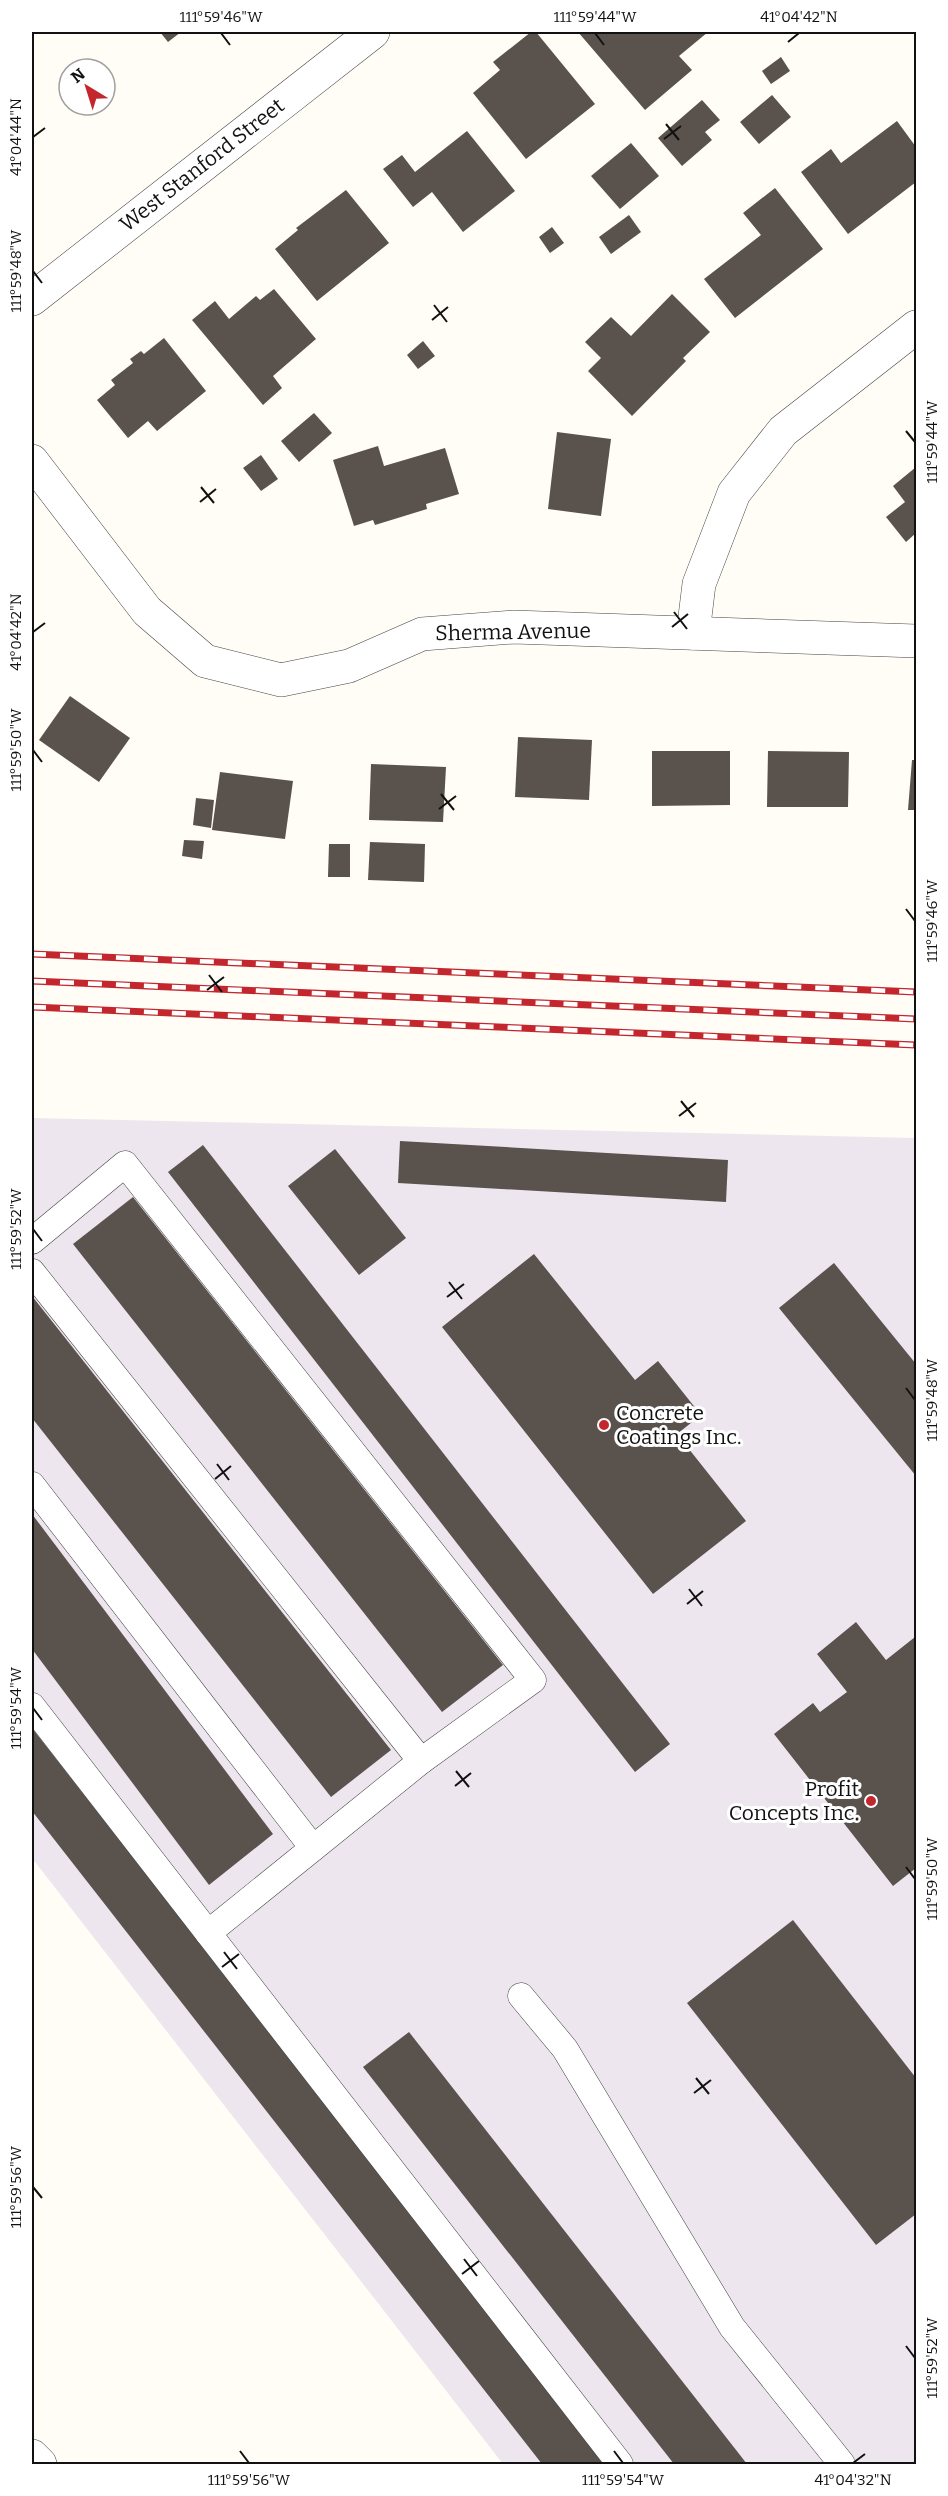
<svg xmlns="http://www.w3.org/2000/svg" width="948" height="2496" viewBox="0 0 948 2496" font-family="Bitter,serif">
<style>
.industrial{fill:#eee6ef}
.building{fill:#5a524d}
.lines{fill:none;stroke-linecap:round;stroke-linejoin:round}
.lane-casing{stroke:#444;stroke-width:27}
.street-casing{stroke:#444;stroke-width:34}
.lane{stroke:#fff;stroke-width:26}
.street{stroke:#fff;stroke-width:33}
.rail-casing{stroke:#c4262e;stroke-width:7}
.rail{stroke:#fff;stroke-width:4.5;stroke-dasharray:14;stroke-linecap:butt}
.ticks{fill:none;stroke:#111;stroke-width:2}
.poi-dot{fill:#c4262e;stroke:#fff;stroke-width:2}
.labels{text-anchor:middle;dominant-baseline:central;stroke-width:6;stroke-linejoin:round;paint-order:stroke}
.street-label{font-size:21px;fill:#111;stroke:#fff}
.poi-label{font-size:21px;fill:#111;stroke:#fff;text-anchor:start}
.neatline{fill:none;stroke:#111;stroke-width:2}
.ticks-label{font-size:15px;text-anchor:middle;fill:#111}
</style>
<rect width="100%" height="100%" fill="#fffdf5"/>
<polygon class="industrial" points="32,1118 916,1138 916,2464 503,2464 32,1858"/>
<g class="building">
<polygon points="160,32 181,32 168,42"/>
<polygon points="531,32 536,32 595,104 526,159 473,93 500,70 493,62"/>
<polygon points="578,32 708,32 679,56 692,70 645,110"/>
<polygon points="781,57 790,71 771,84 762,71"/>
<polygon points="772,95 791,117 759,144 740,122"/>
<polygon points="702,100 720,120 705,132 712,140 682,166 658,138"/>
<polygon points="897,121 916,147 916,182 848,234 801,172 831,149 841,163"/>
<polygon points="467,131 515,191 463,232 432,192 413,207 383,169 402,155 415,172"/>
<polygon points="631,143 659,176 620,209 591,176"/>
<polygon points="775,188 823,249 735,318 704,279 761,235 743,213"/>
<polygon points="346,190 389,243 317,301 275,249 298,230 296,228"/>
<polygon points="629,215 641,232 611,254 599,237"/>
<polygon points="552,227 564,243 550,253 539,237"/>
<polygon points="274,289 316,339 273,376 282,388 263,405 192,320 215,301 229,319 256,296 260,300"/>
<polygon points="672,294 710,332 683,358 686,361 632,416 588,371 601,358 585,342 611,317 631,336"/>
<polygon points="164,338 206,391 157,431 148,421 128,438 97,400 115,385 111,380 133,363 130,359 141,351 144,354"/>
<polygon points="423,341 435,356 418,369 407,355"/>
<polygon points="314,413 332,433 299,462 281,441"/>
<polygon points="557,432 611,439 601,516 548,509"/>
<polygon points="378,446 384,466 445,448 459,494 426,504 427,509 375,525 373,520 354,526 333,460"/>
<polygon points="261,455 278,479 261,491 243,468"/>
<polygon points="916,467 916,533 906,542 886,517 905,502 893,486"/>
<polygon points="70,696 130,738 99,782 39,740"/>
<polygon points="518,737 592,740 589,800 515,797"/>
<polygon points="652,751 730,751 730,805 652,806"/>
<polygon points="768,751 849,752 848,807 767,807"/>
<polygon points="912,760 916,760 916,810 908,810"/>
<polygon points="371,764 446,767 443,822 369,820"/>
<polygon points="220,772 293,781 285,839 212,830"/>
<polygon points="196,798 214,800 211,828 193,825"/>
<polygon points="184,840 204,841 202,859 182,856"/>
<polygon points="370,842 425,844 424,882 368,880"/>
<polygon points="329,844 350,844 350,877 328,877"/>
<polygon points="400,1141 728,1160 726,1202 398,1183"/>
<polygon points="203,1145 670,1744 635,1772 168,1172"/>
<polygon points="335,1149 406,1238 359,1275 288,1186"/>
<polygon points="133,1197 503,1665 442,1712 73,1244"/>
<polygon points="534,1254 635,1380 658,1361 701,1415 677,1434 746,1521 653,1594 442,1327"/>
<polygon points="834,1263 916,1364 916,1476 779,1308"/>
<polygon points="32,1296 391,1750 331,1797 32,1418"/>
<polygon points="32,1514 273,1834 209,1885 32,1649"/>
<polygon points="856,1622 886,1660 915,1637 916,1639 916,1868 893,1886 774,1734 813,1703 820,1712 847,1692 817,1654"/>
<polygon points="32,1728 607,2464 542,2464 32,1811"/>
<polygon points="793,1920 916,2078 916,2214 876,2245 687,2003"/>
<polygon points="409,2032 747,2464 674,2464 363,2067"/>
</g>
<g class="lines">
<defs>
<g id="lane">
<polyline points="32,1241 125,1164 533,1680 421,1761 208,1933"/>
<polyline points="32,1272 421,1761"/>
<polyline points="32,1485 313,1848"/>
<polyline points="32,1706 620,2464"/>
<polyline points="521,1996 565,2049 732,2327 842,2464"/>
</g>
<g id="street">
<polyline points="32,299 373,32"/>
<polyline points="32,461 147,611 205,661 281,680 349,666 422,634 514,627 916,641"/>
<polyline points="693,633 699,584 734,493 783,431 916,327"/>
<polyline points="32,2456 40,2464"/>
</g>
</defs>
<use href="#lane" class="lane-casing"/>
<use href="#street" class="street-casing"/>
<use href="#lane" class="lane"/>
<use href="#street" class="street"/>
<defs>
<g id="rail">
<polyline points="32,954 916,992"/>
<polyline points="32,981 916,1019"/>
<polyline points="32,1007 916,1045"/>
</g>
</defs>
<use href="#rail" class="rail-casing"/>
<use href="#rail" class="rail"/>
</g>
<path class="ticks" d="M221 33 230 45M595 33 604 45M788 42 799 33M666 124 679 140M33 137 45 128M664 139 681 126M33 271 42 283M434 305 447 322M432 320 448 307M906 431 915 442M201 487 214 503M200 502 216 489M674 612 687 629M672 627 688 614M33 632 45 623M33 750 42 762M441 794 454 810M439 809 456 796M906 909 915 921M209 975 222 992M207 990 224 977M681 1101 694 1117M679 1116 696 1103M33 1229 42 1241M449 1282 462 1299M447 1297 464 1284M906 1388 915 1400M217 1464 229 1480M215 1479 231 1466M689 1589 702 1606M687 1604 703 1591M33 1708 42 1720M456 1771 469 1787M455 1786 471 1773M906 1867 915 1879M224 1952 237 1969M222 1967 239 1954M696 2078 709 2094M694 2093 711 2080M33 2187 42 2198M464 2259 477 2276M462 2274 479 2261M906 2346 915 2358M240 2451 249 2463M614 2451 623 2463M853 2463 865 2454"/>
<g class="poi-dot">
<circle cx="604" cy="1425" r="6"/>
<circle cx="871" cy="1801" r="6"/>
</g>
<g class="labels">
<g class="street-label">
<text transform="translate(202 165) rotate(-38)">West Stanford Street</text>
<text transform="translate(513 632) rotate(-1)">Sherma Avenue</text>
</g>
<g class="poi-label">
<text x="616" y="1413">Concrete<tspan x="616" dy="24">Coatings Inc.</tspan></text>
<text x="859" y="1789" text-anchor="end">Profit<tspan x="859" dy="24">Concepts Inc.</tspan></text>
</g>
</g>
<rect width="948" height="2496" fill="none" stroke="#ffffff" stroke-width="66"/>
<g transform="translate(87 87) rotate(322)"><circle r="28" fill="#ffffff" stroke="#a0a0a0" stroke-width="1.5"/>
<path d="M0-4.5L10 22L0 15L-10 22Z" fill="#c4262e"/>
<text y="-9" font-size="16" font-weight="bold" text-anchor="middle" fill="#111111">N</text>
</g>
<rect x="33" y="33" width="882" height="2430" class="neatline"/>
<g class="ticks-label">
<text x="221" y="22">111°59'46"W</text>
<text x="595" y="22">111°59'44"W</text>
<text x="799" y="22">41°04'42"N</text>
<text transform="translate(16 137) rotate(-90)" y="5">41°04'44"N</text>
<text transform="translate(16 271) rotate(-90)" y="5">111°59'48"W</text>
<text transform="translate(932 442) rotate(-90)" y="5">111°59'44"W</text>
<text transform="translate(16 632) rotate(-90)" y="5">41°04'42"N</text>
<text transform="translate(16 750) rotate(-90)" y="5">111°59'50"W</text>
<text transform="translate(932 921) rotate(-90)" y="5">111°59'46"W</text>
<text transform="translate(16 1229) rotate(-90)" y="5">111°59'52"W</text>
<text transform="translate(932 1400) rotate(-90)" y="5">111°59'48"W</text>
<text transform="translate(16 1708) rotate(-90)" y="5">111°59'54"W</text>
<text transform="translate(932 1879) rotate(-90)" y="5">111°59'50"W</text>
<text transform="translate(16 2187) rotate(-90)" y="5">111°59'56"W</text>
<text transform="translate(932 2358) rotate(-90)" y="5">111°59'52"W</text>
<text x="249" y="2485">111°59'56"W</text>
<text x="623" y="2485">111°59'54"W</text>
<text x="853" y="2485">41°04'32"N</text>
</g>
</svg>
